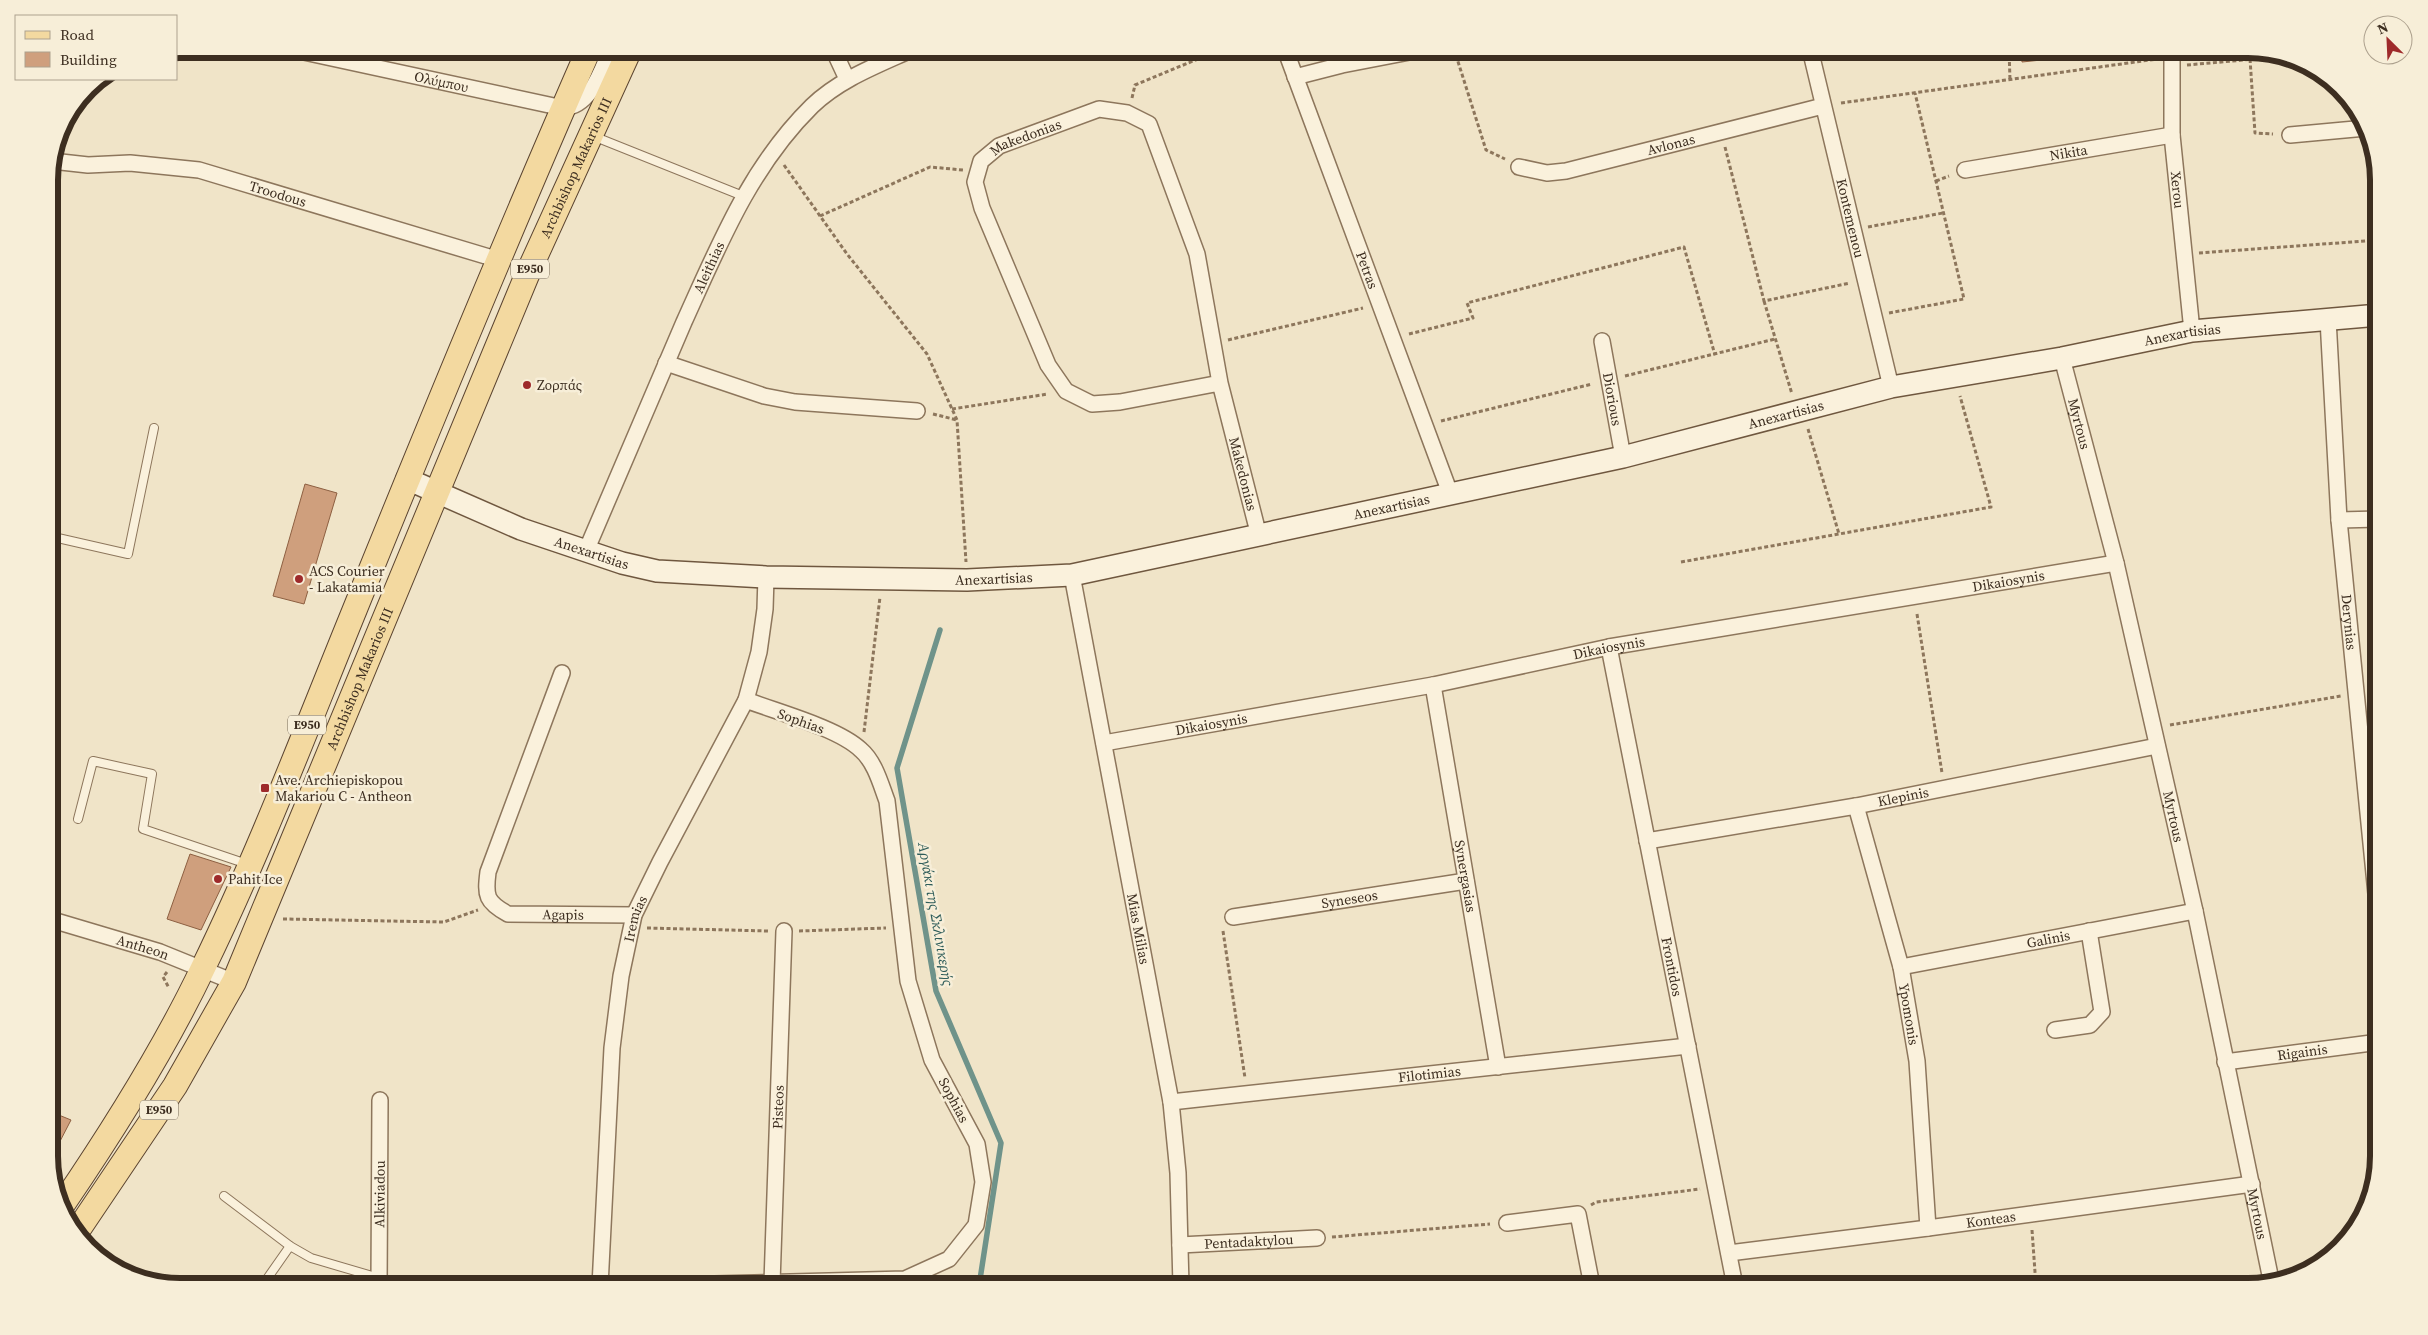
<svg xmlns="http://www.w3.org/2000/svg" width="2428" height="1335" viewBox="0 0 2428 1335" font-family="'Source Serif 4',serif">
<style>
.lines{fill:none;stroke-linecap:round;stroke-linejoin:round}
.stream{stroke:#6f938a;stroke-width:5.5}
.building{fill:#cf9f7d;stroke:#8d5f41}
.lane-casing{stroke:#8d765c;stroke-width:10}
.street-casing{stroke:#8d765c;stroke-width:18}
.secondary-casing{stroke:#6f573f;stroke-width:24}
.primary-casing{stroke:#5b4430;stroke-width:26}
.path{stroke:#8d765c;stroke-width:3;stroke-dasharray:4 2.5;stroke-linecap:butt}
.lane{stroke:#faf1dc;stroke-width:8}
.street{stroke:#faf1dc;stroke-width:15}
.secondary{stroke:#faf1dc;stroke-width:21}
.primary{stroke:#f3d9a0;stroke-width:24}
.poi-dot{fill:#9e2a2b;stroke:#f7eed8;stroke-width:2}
.labels{text-anchor:middle;dominant-baseline:central;stroke-width:5;stroke-linejoin:round;paint-order:stroke}
.shield{fill:#f7eed8;stroke:#756857;stroke-width:1}
.shield-label{font-size:12px;font-weight:bold;fill:#3d2e20}
.street-label{font-size:14px;fill:#3d2e20;stroke:#f7eed8}
.poi-label{font-size:14px;fill:#3d2e20;stroke:#f7eed8;text-anchor:start}
.water-label{font-size:15px;font-style:italic;fill:#2f5d5a;stroke:#f7eed8}
.rim{fill:none;stroke:#3d2e20;stroke-width:6}
</style>
<rect width="100%" height="100%" fill="#f0e4c8"/>
<g class="lines">
<polyline class="stream" points="940,630 897,768 936,991 1001,1143 979,1286"/>
</g>
<g class="building">
<polygon points="2021,49 2070,49 2071,57 2022,62"/>
<polygon points="2089,49 2136,49 2136,50 2090,55"/>
<polygon points="305,484 337,493 304,604 273,596"/>
<polygon points="190,854 231,867 201,930 167,919"/>
<polygon points="49,1111 71,1120 56,1149 49,1146"/>
</g>
<g class="lines">
<defs>
<g id="lane">
<polyline points="593,136 743,196"/>
<polyline points="49,536 128,554 154,428"/>
<polyline points="78,819 93,761 152,774 143,829 247,864"/>
<polyline points="224,1196 290,1246 311,1258 379,1278"/>
<polyline points="262,1286 290,1246"/>
</g>
<g id="street">
<path id="s1" d="M290 49 563 108C591 106 601 71 611 49"/>
<polyline points="833,49 847,79"/>
<path id="s2" d="M1285 49 1450 493"/>
<path id="s3" d="M1810 49 1891 387"/>
<path id="s4" d="M2172 49V135L2192 331"/>
<polyline points="1295,77 1342,65 1425,49"/>
<polyline points="2290,135 2366,128"/>
<path id="s5" d="M52 161 88 165 130 163 199 170 499 260"/>
<path id="s6" d="M1519 167 1547 173 1566 171 1823 106"/>
<path id="s7" d="M1965 170 2172 135"/>
<path id="s8" d="M2328 319 2339 520 2379 924"/>
<path id="s9" d="M1602 341 1623 457"/>
<path id="s10" d="M2062 358 2116 563 2195 911 2271 1280"/>
<polyline points="666,363 764,396 795,402 917,411"/>
<path id="s11" d="M1220 383 1120 402 1092 404 1066 391 1048 365 982 208 975 182 981 161 999 146 1099 109 1127 113 1149 124 1197 254 1220 383 1259 536"/>
<polyline points="2339,520 2379,519"/>
<path id="s12" d="M586 551C619 475 651 398 684 322 719 245 750 167 812 106 840 79 878 65 913 49"/>
<path id="s13" d="M1072 575 1171 1102 1178 1173 1181 1286"/>
<path id="s14" d="M1609 647 1735 1286"/>
<path id="s15" d="M562 673 488 872C485 896 486 902 508 914L634 915"/>
<path id="s16" d="M1433 685 1498 1067"/>
<path id="s17" d="M1104 743 1433 685 1609 647 2116 563"/>
<path id="s18" d="M1856 806 1901 967 1917 1061 1928 1228"/>
<path id="s19" d="M1647 841 1856 806 2157 746"/>
<path id="s20" d="M1233 917 1466 881"/>
<path id="s21" d="M49 919 160 952 234 982"/>
<path id="s22" d="M1901 967 2195 911"/>
<polyline points="2055,1030 2090,1025 2102,1012 2089,931"/>
<path id="s23" d="M2225 1062 2379 1042"/>
<path id="s24" d="M1171 1102 1688 1046"/>
<polyline points="1507,1223 1578,1214 1592,1286"/>
<path id="s25" d="M1180 1245 1317 1238"/>
<path id="s26" d="M1729 1253 1928 1228 2252 1184"/>
<path id="s27" d="M772 1283 784 931"/>
<path id="s28" d="M379 1286 380 1100"/>
<path id="s29" d="M600 1286 612 1048 621 976 634 915 660 862 746 700 759 652 765 609 766 577"/>
<path d="M635 1286 905 1279 949 1259 976 1225 983 1182 977 1144 932 1060 908 981 887 801C881 785 875 762 861 750 838 728 777 712 746 700"/>
</g>
<g id="secondary">
<path id="s30" d="M407 479 521 529 622 563 657 571 766 577 967 580 1072 575 1623 457 1891 387 2062 358 2192 331 2379 315"/>
</g>
<g id="primary">
<path d="M63 1204C114 1129 164 1050 203 968 260 851 306 729 355 609 431 421 508 234 589 49"/>
<path id="s31" d="M76 1233 175 1086 234 982 527 275 630 49"/>
</g>
</defs>
<use href="#lane" class="lane-casing"/>
<use href="#street" class="street-casing"/>
<use href="#secondary" class="secondary-casing"/>
<use href="#primary" class="primary-casing"/>
<g class="path">
<polyline points="1454,49 1486,150 1505,159"/>
<polyline points="2009,49 2010,80"/>
<polyline points="2250,59 2255,133 2273,134"/>
<polyline points="2187,65 2278,57"/>
<polyline points="1132,98 1135,85 1222,49"/>
<polyline points="1841,103 2157,59"/>
<polyline points="1725,147 1764,301 1850,283"/>
<polyline points="784,165 847,254 927,354 957,420 966,562"/>
<polyline points="1936,181 1949,176"/>
<polyline points="820,216 930,167 963,170"/>
<polyline points="1868,227 1943,213"/>
<polyline points="2199,253 2379,240"/>
<polyline points="1764,301 1792,394"/>
<polyline points="1889,313 1964,299 1915,93"/>
<polyline points="1409,334 1473,318 1467,303 1684,247 1715,355"/>
<polyline points="1228,340 1363,308"/>
<polyline points="1625,376 1775,339"/>
<polyline points="952,409 1048,394"/>
<polyline points="933,414 957,420"/>
<polyline points="1441,421 1592,384"/>
<polyline points="1808,429 1839,534"/>
<polyline points="1681,562 1991,507 1960,396"/>
<polyline points="1917,614 1942,773"/>
<polyline points="2170,725 2341,696"/>
<polyline points="864,732 880,597"/>
<polyline points="283,919 444,922 478,910"/>
<polyline points="647,928 768,931"/>
<polyline points="799,931 886,928"/>
<polyline points="1223,931 1245,1078"/>
<polyline points="167,972 163,977 169,988"/>
<polyline points="1591,1205 1596,1202 1700,1189"/>
<polyline points="2032,1230 2036,1286"/>
<polyline points="1332,1237 1490,1224"/>
</g>
<use href="#lane" class="lane"/>
<use href="#street" class="street"/>
<use href="#secondary" class="secondary"/>
<use href="#primary" class="primary"/>
</g>
<g class="poi-dot">
<circle cx="527" cy="385" r="5"/>
<circle cx="299" cy="579" r="5"/>
<rect x="260" y="783" width="10" height="10" rx="2.5"/>
<circle cx="218" cy="879" r="5"/>
</g>
<g class="labels">
<g class="shield">
<rect x="511" y="259.5" width="38" height="19" rx="4"/>
<rect x="288" y="715.5" width="38" height="19" rx="4"/>
<rect x="140" y="1100.5" width="38" height="19" rx="4"/>
</g>
<g class="shield-label">
<text x="530" y="269">E950</text>
<text x="307" y="725">E950</text>
<text x="159" y="1110">E950</text>
</g>
<g class="street-label">
<text stroke="none"><textPath href="#s1" startOffset="155">Ολύμπου</textPath></text>
<text stroke="none"><textPath href="#s11" startOffset="461">Makedonias</textPath></text>
<text stroke="none"><textPath href="#s6" startOffset="156">Avlonas</textPath></text>
<text stroke="none"><textPath href="#s7" startOffset="105">Nikita</textPath></text>
<text stroke="none"><textPath href="#s31" startOffset="1180">Archbishop Makarios III</textPath></text>
<text stroke="none"><textPath href="#s4" startOffset="141">Xerou</textPath></text>
<text stroke="none"><textPath href="#s5" startOffset="230">Troodous</textPath></text>
<text stroke="none"><textPath href="#s3" startOffset="174">Kontemenou</textPath></text>
<text stroke="none"><textPath href="#s12" startOffset="309">Aleithias</textPath></text>
<text stroke="none"><textPath href="#s2" startOffset="236">Petras</textPath></text>
<text stroke="none"><textPath href="#s30" startOffset="1819">Anexartisias</textPath></text>
<text stroke="none"><textPath href="#s9" startOffset="59">Diorious</textPath></text>
<text stroke="none"><textPath href="#s30" startOffset="1414">Anexartisias</textPath></text>
<text stroke="none"><textPath href="#s10" startOffset="68">Myrtous</textPath></text>
<text stroke="none"><textPath href="#s11" startOffset="956">Makedonias</textPath></text>
<text stroke="none"><textPath href="#s30" startOffset="1009">Anexartisias</textPath></text>
<text stroke="none"><textPath href="#s30" startOffset="199">Anexartisias</textPath></text>
<text stroke="none"><textPath href="#s30" startOffset="604">Anexartisias</textPath></text>
<text stroke="none"><textPath href="#s17" startOffset="919">Dikaiosynis</textPath></text>
<text stroke="none"><textPath href="#s8" startOffset="304">Derynias</textPath></text>
<text stroke="none"><textPath href="#s17" startOffset="514">Dikaiosynis</textPath></text>
<text stroke="none"><textPath href="#s31" startOffset="625">Archbishop Makarios III</textPath></text>
<text transform="translate(801 721) rotate(20)">Sophias</text>
<text stroke="none"><textPath href="#s17" startOffset="109">Dikaiosynis</textPath></text>
<text stroke="none"><textPath href="#s19" startOffset="260">Klepinis</textPath></text>
<text stroke="none"><textPath href="#s10" startOffset="472">Myrtous</textPath></text>
<text stroke="none"><textPath href="#s16" startOffset="194">Synergasias</textPath></text>
<text stroke="none"><textPath href="#s20" startOffset="118">Syneseos</textPath></text>
<text stroke="none"><textPath href="#s15" startOffset="319">Agapis</textPath></text>
<text stroke="none"><textPath href="#s29" startOffset="370">Iremias</textPath></text>
<text stroke="none"><textPath href="#s13" startOffset="360">Mias Milias</textPath></text>
<text stroke="none"><textPath href="#s22" startOffset="150">Galinis</textPath></text>
<text stroke="none"><textPath href="#s21" startOffset="98">Antheon</textPath></text>
<text stroke="none"><textPath href="#s14" startOffset="326">Frontidos</textPath></text>
<text stroke="none"><textPath href="#s18" startOffset="215">Ypomonis</textPath></text>
<text stroke="none"><textPath href="#s23" startOffset="78">Rigainis</textPath></text>
<text stroke="none"><textPath href="#s24" startOffset="260">Filotimias</textPath></text>
<text transform="translate(954 1100) rotate(62)">Sophias</text>
<text stroke="none"><textPath href="#s27" startOffset="176">Pisteos</textPath></text>
<text stroke="none"><textPath href="#s28" startOffset="92">Alkiviadou</textPath></text>
<text stroke="none"><textPath href="#s10" startOffset="878">Myrtous</textPath></text>
<text stroke="none"><textPath href="#s26" startOffset="264">Konteas</textPath></text>
<text stroke="none"><textPath href="#s25" startOffset="69">Pentadaktylou</textPath></text>
</g>
<g class="poi-label">
<text x="537" y="385">Ζορπάς</text>
<text x="309" y="571">ACS Courier<tspan x="309" dy="16">- Lakatamia</tspan></text>
<text x="275" y="780">Ave. Archiepiskopou<tspan x="275" dy="16">Makariou C - Antheon</tspan></text>
<text x="228" y="879">Pahit Ice</text>
</g>
<g class="water-label">
<text transform="translate(936 914) rotate(80)">Αργάκι της Σκλινικερής</text>
</g>
</g>
<path d="M0 0H2428V1335H0ZM180 58H2248A122 122 0 0 1 2370 180V1156A122 122 0 0 1 2248 1278H180A122 122 0 0 1 58 1156V180A122 122 0 0 1 180 58Z" fill="#f7eed8" fill-rule="evenodd"/>
<path class="rim" d="M180 58H2248A122 122 0 0 1 2370 180V1156A122 122 0 0 1 2248 1278H180A122 122 0 0 1 58 1156V180A122 122 0 0 1 180 58Z"/>
<rect x="15" y="15" width="162" height="65" fill="#f7eed8" stroke="#ada18e"/>
<rect x="25" y="31" width="25" height="8" fill="#f3d9a0" stroke="#ada18e"/>
<text x="60" y="40" font-size="15" fill="#3d2e20">Road</text>
<rect x="25" y="52" width="25" height="15" fill="#cf9f7d" stroke="#ada18e"/>
<text x="60" y="65" font-size="15" fill="#3d2e20">Building</text>
<g transform="translate(2388 40) rotate(336)"><circle r="24" fill="#f7eed8" stroke="#ada18e"/>
<path d="M0-4L9 19L0 12L-9 19Z" fill="#9e2a2b"/>
<text y="-8" font-size="14" font-weight="bold" text-anchor="middle" fill="#3d2e20">N</text>
</g>
</svg>
